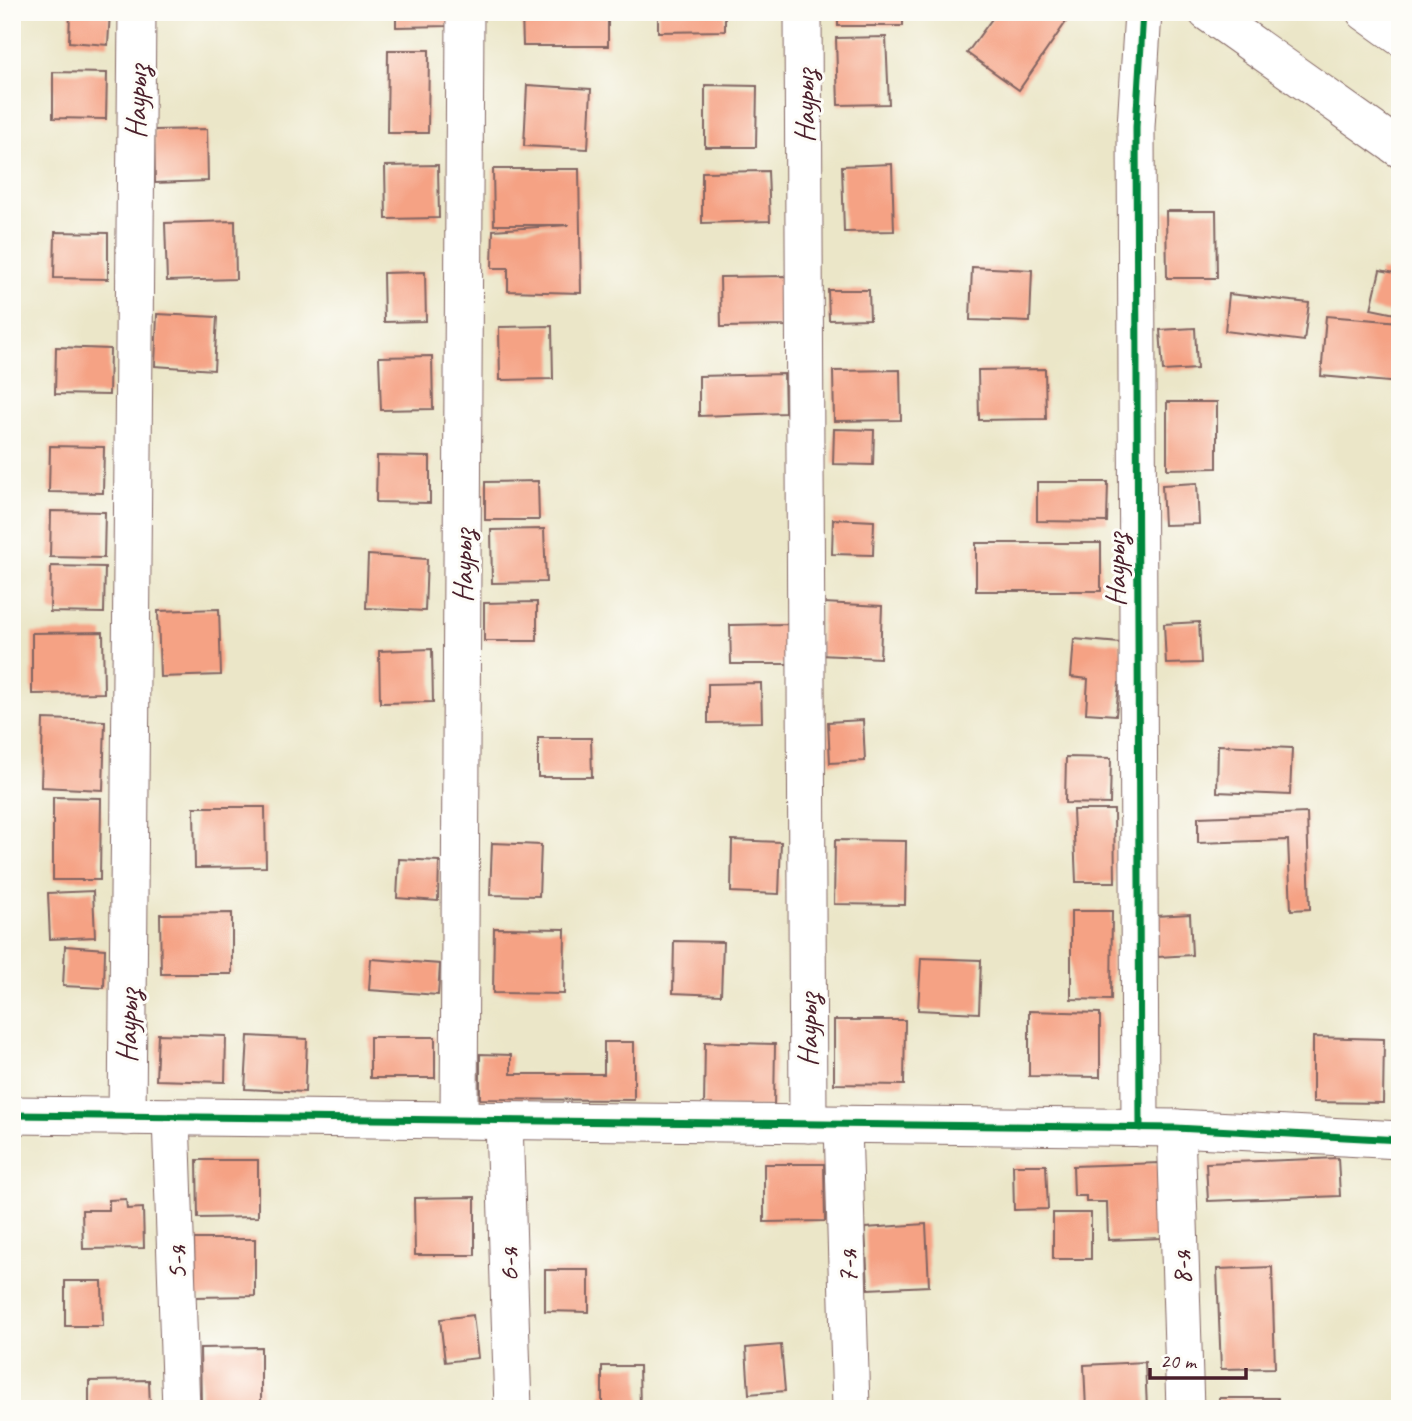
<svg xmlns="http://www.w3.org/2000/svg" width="1412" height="1421" viewBox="0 0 1412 1421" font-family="Caveat,sans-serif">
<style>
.building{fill:#f5a284}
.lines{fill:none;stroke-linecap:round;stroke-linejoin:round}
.minor-casing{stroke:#826562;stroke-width:39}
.minor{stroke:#fff;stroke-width:37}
.cycleway-casing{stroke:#fdfcf7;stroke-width:11}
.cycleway{stroke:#00873e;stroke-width:7}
.labels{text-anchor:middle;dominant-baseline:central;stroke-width:6;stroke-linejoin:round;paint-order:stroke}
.street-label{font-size:30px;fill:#4a1f2b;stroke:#fdfcf7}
</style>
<rect width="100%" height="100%" fill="#fdfcf7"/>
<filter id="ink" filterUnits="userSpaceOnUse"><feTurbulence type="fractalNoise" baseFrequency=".0143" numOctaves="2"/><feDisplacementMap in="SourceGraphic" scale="14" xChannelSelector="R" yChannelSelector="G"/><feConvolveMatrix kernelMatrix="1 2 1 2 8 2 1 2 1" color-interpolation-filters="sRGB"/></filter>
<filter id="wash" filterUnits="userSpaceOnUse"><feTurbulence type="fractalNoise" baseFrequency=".00686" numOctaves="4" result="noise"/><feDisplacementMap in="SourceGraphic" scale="28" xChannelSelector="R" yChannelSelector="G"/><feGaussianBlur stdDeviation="1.57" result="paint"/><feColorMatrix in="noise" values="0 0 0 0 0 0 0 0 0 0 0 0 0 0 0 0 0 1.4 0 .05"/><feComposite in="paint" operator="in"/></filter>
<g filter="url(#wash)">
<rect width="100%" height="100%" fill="#ebe6c8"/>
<g id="blocks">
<g class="building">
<polygon points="70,12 110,12 108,45 69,42"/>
<polygon points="396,12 449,12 449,26 396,27"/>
<polygon points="522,12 608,12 608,46 523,46"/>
<polygon points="658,12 725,12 725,31 658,32"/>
<rect x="838" y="12" width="65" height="14"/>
<polygon points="997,12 1052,12 1066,22 1019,90 967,53"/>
<polygon points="886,37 889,104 838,105 836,38"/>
<polygon points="388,50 429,50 428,133 387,133"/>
<polygon points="53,72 107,73 106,119 53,118"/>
<polygon points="527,85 591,89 588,149 524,146"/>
<polygon points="705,85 757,86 756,147 705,147"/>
<polygon points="207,129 208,181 155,183 154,130"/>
<polygon points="892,164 894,231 844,232 842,166"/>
<polygon points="438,165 439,218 386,219 385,166"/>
<polygon points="493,169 579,169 581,293 508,291 508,268 492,268 493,230 569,225 494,225"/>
<polygon points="768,171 770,221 702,223 702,172"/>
<polygon points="1166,211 1216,211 1217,278 1167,278"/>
<polygon points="235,221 236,279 167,281 165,223"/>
<polygon points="55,232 108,233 108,279 54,278"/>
<polygon points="972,267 1032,270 1030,322 970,320"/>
<polygon points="1380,270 1400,274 1400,315 1371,309"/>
<polygon points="425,272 426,321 384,322 383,273"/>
<polygon points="787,276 788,326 721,327 720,277"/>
<polygon points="828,290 869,290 870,319 829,320"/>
<polygon points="1229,294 1309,303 1304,341 1225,331"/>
<polygon points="157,314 217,317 214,370 155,366"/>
<polygon points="1326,316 1400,322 1400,383 1321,376"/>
<polygon points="552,326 553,379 500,380 499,327"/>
<polygon points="1195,328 1197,369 1163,371 1160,330"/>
<polygon points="56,347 110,349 109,395 55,394"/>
<polygon points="432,356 433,409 381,410 379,357"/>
<polygon points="1045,369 1046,419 979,420 978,370"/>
<polygon points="900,370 901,420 834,421 833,371"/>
<polygon points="784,374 785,413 699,416 699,376"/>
<polygon points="1167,402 1217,402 1217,468 1167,469"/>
<polygon points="834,429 874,430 873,465 833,464"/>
<polygon points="50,446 104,447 103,493 49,492"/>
<polygon points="377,456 430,457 430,503 376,502"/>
<polygon points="538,481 539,520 485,520 485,482"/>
<polygon points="1037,482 1108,482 1107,522 1037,521"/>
<polygon points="1197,483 1199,524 1164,525 1162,485"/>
<polygon points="51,511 105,512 104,558 50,557"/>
<polygon points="833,519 874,521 873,555 832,554"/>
<polygon points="544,529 546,582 492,583 491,530"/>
<rect x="976" y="543" width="125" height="48"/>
<polygon points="368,555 427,559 425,611 366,608"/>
<polygon points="51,566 105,567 104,613 50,612"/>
<polygon points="537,602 537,641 484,641 484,603"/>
<polygon points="823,603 882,606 880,658 820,655"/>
<polygon points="219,609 221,675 160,677 158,611"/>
<polygon points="1199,622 1201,663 1166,664 1164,624"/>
<polygon points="789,624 790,664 731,664 730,625"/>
<polygon points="103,632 104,693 32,694 32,633"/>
<polygon points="1074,639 1120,643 1129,684 1119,683 1116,715 1086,713 1088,679 1071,677"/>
<polygon points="432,649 433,702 380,703 379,651"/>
<polygon points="761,683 762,722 708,723 708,684"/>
<polygon points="43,719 105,721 103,790 41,787"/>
<polygon points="863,720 865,761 830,763 828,722"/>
<polygon points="538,738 591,738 592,777 538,777"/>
<polygon points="1218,745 1292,748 1290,795 1217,792"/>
<polygon points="1066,757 1111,758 1110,804 1065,803"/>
<polygon points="53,797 101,798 100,880 53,880"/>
<polygon points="194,807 265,807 266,867 195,868"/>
<polygon points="1073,810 1114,810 1115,882 1076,882"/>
<polygon points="1307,813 1310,909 1291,910 1288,840 1198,843 1198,817"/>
<polygon points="732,840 781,842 779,894 731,892"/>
<polygon points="835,840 906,841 905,905 834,904"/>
<polygon points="492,843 541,845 539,896 490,895"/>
<polygon points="399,859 439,861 438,901 397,898"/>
<polygon points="93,891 95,937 50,939 48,893"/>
<polygon points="1071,911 1112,911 1111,1000 1071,999"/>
<polygon points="232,913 232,974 161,974 160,914"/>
<polygon points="1190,914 1192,955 1158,957 1156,916"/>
<polygon points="494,928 565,929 564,994 493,993"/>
<polygon points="674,941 723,942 721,995 673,993"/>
<polygon points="65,946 105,949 104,988 63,986"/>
<polygon points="921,958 981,960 979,1013 918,1010"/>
<polygon points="371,959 440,964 438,995 369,990"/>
<polygon points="1029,1011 1100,1013 1100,1077 1029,1076"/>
<polygon points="834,1020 905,1020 904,1085 834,1084"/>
<polygon points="158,1034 226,1036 225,1082 156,1080"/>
<polygon points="248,1036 307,1039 305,1092 245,1089"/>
<rect x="370" y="1037" width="65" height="41"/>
<polygon points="1313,1037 1384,1039 1383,1103 1313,1102"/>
<polygon points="604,1042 634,1042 634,1100 480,1099 480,1054 511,1055 511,1074 604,1074"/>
<polygon points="705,1042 775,1044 774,1108 704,1107"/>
<polygon points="1338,1158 1340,1196 1208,1201 1206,1163"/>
<polygon points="197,1160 258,1160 258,1217 198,1218"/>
<polygon points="1160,1163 1162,1238 1108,1240 1107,1202 1086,1202 1086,1196 1074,1196 1073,1166"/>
<polygon points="764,1164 824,1164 825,1221 764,1222"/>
<polygon points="1013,1165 1046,1165 1048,1209 1014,1210"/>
<polygon points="475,1197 475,1255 415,1255 414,1198"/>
<polygon points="126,1199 127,1209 143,1208 144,1248 83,1249 82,1210 109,1210 109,1200"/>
<rect x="1053" y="1213" width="38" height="46"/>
<polygon points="926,1224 929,1286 868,1289 865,1228"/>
<polygon points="194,1239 255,1239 255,1296 195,1297"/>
<polygon points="1272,1267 1275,1368 1221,1369 1217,1269"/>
<polygon points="545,1270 589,1270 589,1312 545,1311"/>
<polygon points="65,1281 102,1281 103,1326 65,1326"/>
<polygon points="473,1315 478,1358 445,1362 440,1319"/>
<polygon points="781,1345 785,1391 749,1394 746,1348"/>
<polygon points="261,1347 261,1405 201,1405 200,1348"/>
<polygon points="1145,1362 1147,1409 1086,1409 1084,1365"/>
<polygon points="602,1366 639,1366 640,1409 602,1409"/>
<polygon points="149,1380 150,1409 89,1409 89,1381"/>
<rect x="1219" y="1398" width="59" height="11"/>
</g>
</g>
</g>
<g filter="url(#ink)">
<use href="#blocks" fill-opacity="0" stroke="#826562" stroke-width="2"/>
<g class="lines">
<defs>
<g id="minor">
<polyline points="803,12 808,1124"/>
<polyline points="1207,12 1400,149"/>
<polyline points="1365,12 1400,37"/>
<polyline points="12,1115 1176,1128 1400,1140"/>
<polyline points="127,1117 137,12"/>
<polyline points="171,1117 181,1409"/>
<polyline points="459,1120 465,12"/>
<polyline points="504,1121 513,1409"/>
<polyline points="843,1124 851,1409"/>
<polyline points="1140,1128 1136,127 1143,12"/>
<polyline points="1176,1128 1185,1409"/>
</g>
</defs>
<use href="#minor" class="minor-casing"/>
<use href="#minor" class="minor"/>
<defs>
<g id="cycleway">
<polyline points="12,1115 1176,1128 1400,1140"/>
<polyline points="1140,1128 1136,127 1143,12"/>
</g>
</defs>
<use href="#cycleway" class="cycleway-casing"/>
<use href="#cycleway" class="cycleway"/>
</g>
</g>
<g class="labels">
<g class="street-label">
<text transform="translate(136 102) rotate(-89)">Наурыз</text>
<text transform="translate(804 106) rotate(-90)">Наурыз</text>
<text transform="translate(462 566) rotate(-90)">Наурыз</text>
<text transform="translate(1115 570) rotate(-90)">Наурыз</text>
<text transform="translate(127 1026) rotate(-89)">Наурыз</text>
<text transform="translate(807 1030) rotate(-90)">Наурыз</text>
<text transform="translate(176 1263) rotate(-92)">5-я</text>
<text transform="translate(508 1265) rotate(-92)">6-я</text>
<text transform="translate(847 1267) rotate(-92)">7-я</text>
<text transform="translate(1181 1268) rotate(-92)">8-я</text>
</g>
</g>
<rect width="1412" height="1421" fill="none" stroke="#fdfcf7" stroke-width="42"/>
<path d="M1150 1368v10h96v-10" fill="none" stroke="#4a1f2b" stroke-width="3.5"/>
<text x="1160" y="1368" font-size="21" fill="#4a1f2b" stroke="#fdfcf7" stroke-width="5" paint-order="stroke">20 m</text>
</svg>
